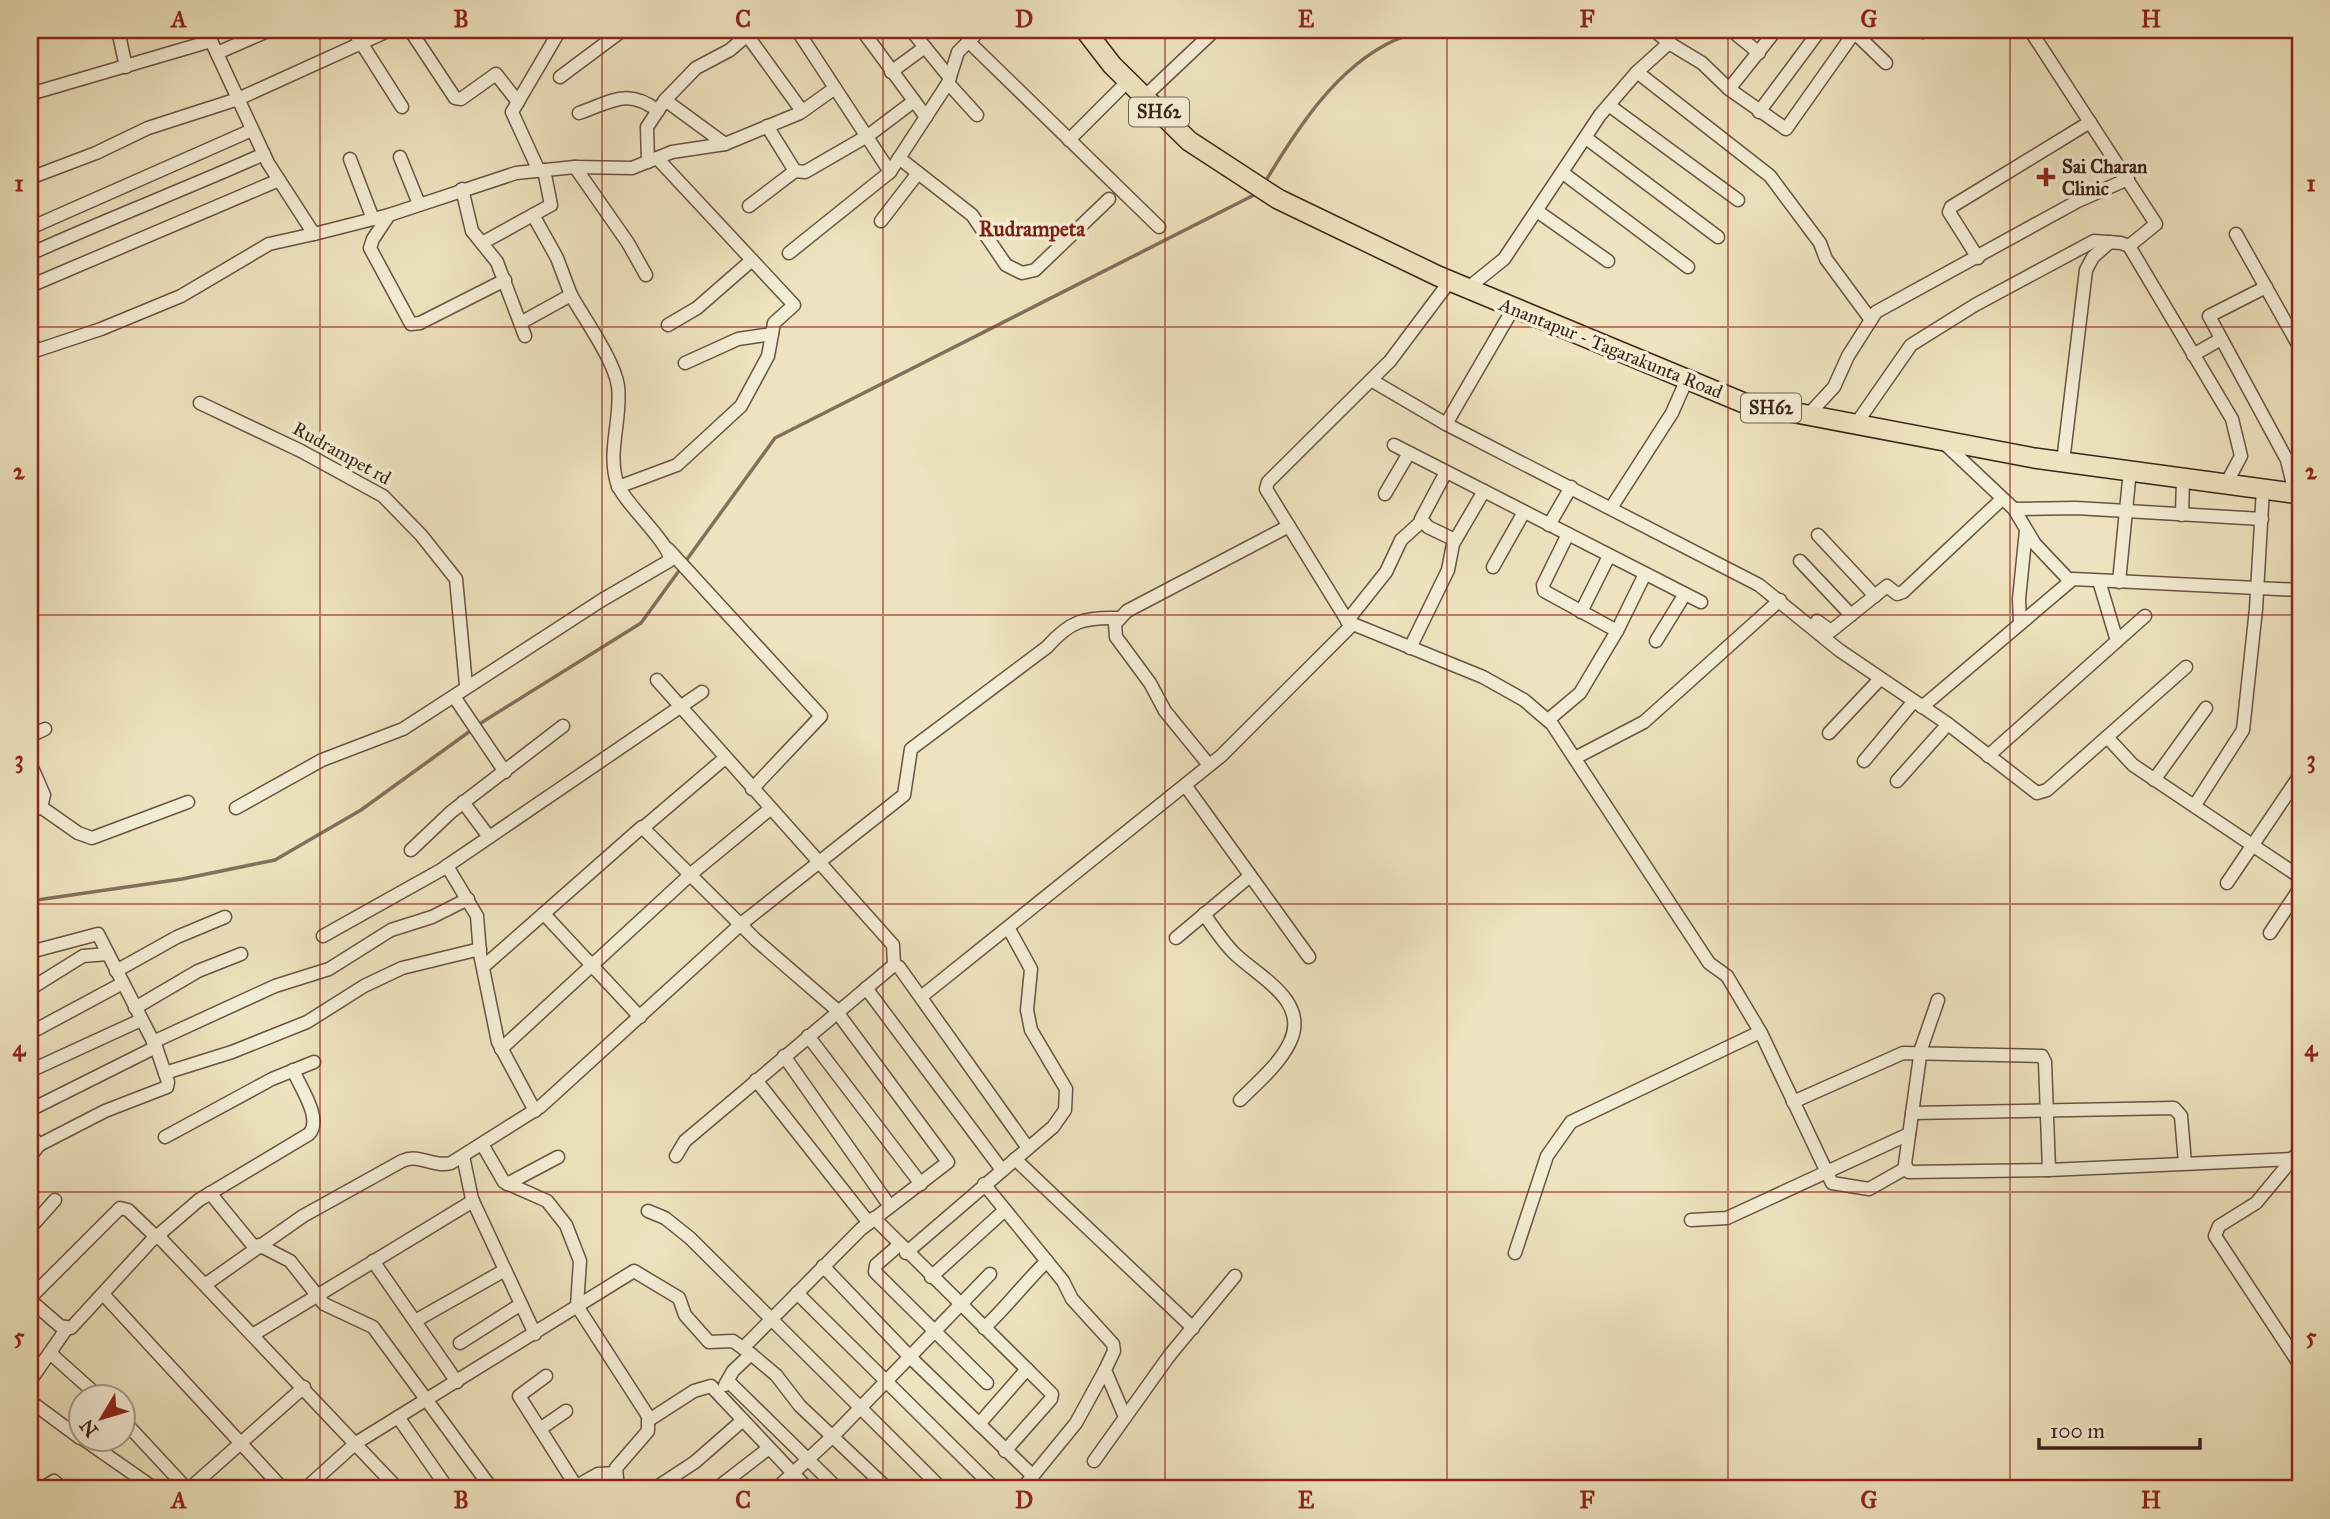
<svg xmlns="http://www.w3.org/2000/svg" width="2330" height="1519" viewBox="0 0 2330 1519" font-family="'IM FELL Great Primer',serif">
<style>
.lines{fill:none;stroke-linecap:round;stroke-linejoin:round}
.stream{stroke:#836f5a;stroke-width:3.5}
.street-casing{stroke:#695342;stroke-width:15}
.primary-casing{stroke:#3d2319;stroke-width:22}
.street{stroke:#f4edd5;stroke-width:12}
.primary{stroke:#eee3be;stroke-width:19}
.grid{fill:none;stroke:#8f2418;stroke-width:2;stroke-opacity:0.55}
.poi-dot{fill:#8f2418;stroke:#f4edd5;stroke-width:2.5}
.labels{text-anchor:middle;dominant-baseline:central;stroke-width:7;stroke-linejoin:round;paint-order:stroke}
.shield{fill:#f4edd5;stroke:#746051;stroke-width:2}
.shield-label{font-size:18px;font-weight:bold;fill:#3d2319}
.poi-label{font-size:19px;font-weight:bold;fill:#3d2319;stroke:#f4edd5;text-anchor:start}
.street-label{font-size:19px;fill:#3d2319;stroke:#f4edd5}
.neighbourhood-label{font-size:21px;font-weight:bold;fill:#7a1f14;stroke:#f4edd5}
.neatline{fill:none;stroke:#8f2418;stroke-width:2.5}
.grid-label{font-size:23px;text-anchor:middle;font-weight:bold;fill:#8f2418}
</style>
<rect width="100%" height="100%" fill="#eee3be"/>
<filter id="stains"><feTurbulence type="fractalNoise" baseFrequency=".00286" numOctaves="4"/><feColorMatrix values="0 0 0 0 .2 0 0 0 0 .09 0 0 0 0 .02 0 0 0 .5 -.17"/></filter>
<radialGradient id="worn" r=".72"><stop offset=".6" stop-color="#630" stop-opacity="0"/><stop offset="1" stop-color="#630" stop-opacity=".3"/></radialGradient>
<g class="lines">
<g class="stream">
<path d="M1265 182C1297 129 1336 67 1395 40 1407 34 1424 33 1437 30"/>
<polyline points="685,562 775,438 1256,194"/>
<polyline points="30,901 182,879 275,860 361,810 484,721 641,623 681,568"/>
</g>
<defs>
<g id="street">
<polyline points="118,30 126,67"/>
<polyline points="206,30 268,163 314,234 389,215 516,173 575,167 632,168 672,152 725,144 800,113 835,88 797,30"/>
<polyline points="353,30 402,107"/>
<polyline points="410,30 455,98 461,99 496,74 518,102"/>
<polyline points="862,30 926,117"/>
<polyline points="911,30 950,78"/>
<polyline points="1654,30 1669,43"/>
<polyline points="1731,30 1759,53"/>
<polyline points="1920,30 1923,32"/>
<polyline points="2030,30 2156,224 2129,246 2232,419 2241,456 2226,484"/>
<polyline points="1854,32 1886,63"/>
<polyline points="747,35 802,111"/>
<polyline points="968,41 1159,227"/>
<polyline points="217,53 270,30"/>
<polyline points="891,72 925,47"/>
<polyline points="1637,72 1770,176 1820,243 1826,259 1871,320"/>
<polyline points="560,77 623,30"/>
<polyline points="948,83 977,115"/>
<polyline points="835,88 890,172"/>
<polyline points="1729,89 1786,129 1856,30"/>
<polyline points="30,94 211,41"/>
<polyline points="1144,97 1215,30"/>
<polyline points="665,100 725,144"/>
<polyline points="1610,106 1738,200"/>
<polyline points="1759,112 1820,30"/>
<path d="M579 113C611 102 628 87 658 111"/>
<polyline points="1586,138 1718,237"/>
<polyline points="1069,140 1128,81"/>
<polyline points="400,157 419,204"/>
<polyline points="899,158 972,215 1006,265 1022,273 1035,270 1109,199"/>
<polyline points="350,159 373,219"/>
<polyline points="648,162 647,127 665,100 696,68 730,50 753,30"/>
<polyline points="575,167 628,243 646,275"/>
<polyline points="539,171 512,112 560,30"/>
<polyline points="795,171 805,172 869,135 914,101"/>
<polyline points="1563,173 1688,267"/>
<polyline points="30,178 96,153 148,128 238,99 390,30"/>
<polyline points="462,189 472,231 497,262 525,336"/>
<polyline points="749,206 795,171 767,126"/>
<polyline points="1537,211 1608,261"/>
<polyline points="389,215 373,239 370,248 411,324 420,323 505,280"/>
<polyline points="881,221 918,173"/>
<polyline points="30,228 252,130"/>
<polyline points="2236,234 2300,348"/>
<polyline points="482,243 551,205 544,170"/>
<polyline points="789,253 890,172 948,83 958,52 980,30"/>
<path d="M30 254C107 219 186 189 264 154"/>
<polyline points="1978,258 1949,212 1951,207 2090,122"/>
<polyline points="1450,281 1390,361 1268,482 1266,489 1348,622 1483,677 1524,700 1552,724 1709,963 1727,976 1761,1033 1832,1183 1869,1189 1906,1168"/>
<polyline points="30,286 279,180"/>
<polyline points="2266,287 2209,316 2287,460 2295,493"/>
<polyline points="1468,288 1504,259 1600,115 1637,72 1669,43 1702,63 1729,89 1776,30"/>
<polyline points="522,322 571,295 557,258 533,215"/>
<polyline points="668,325 697,308 752,260"/>
<polyline points="30,336 35,351 101,329 181,296 269,244 314,234"/>
<polyline points="2193,355 2221,339"/>
<polyline points="685,363 738,339 772,334"/>
<polyline points="1371,380 1446,424 1759,585 1839,650 1948,724 2037,793 2047,790 2186,667"/>
<polyline points="200,403 301,451 383,496 421,535 456,579 466,685"/>
<polyline points="1808,415 1834,387 1848,356 1876,312 2078,201 2128,179"/>
<polyline points="1446,424 1514,307"/>
<polyline points="1856,424 1911,345 1975,305 2094,241 2121,243 2129,246"/>
<polyline points="1944,443 2014,509 2035,544 2070,581"/>
<polyline points="1394,445 1701,602"/>
<polyline points="2063,462 2086,270 2093,257 2110,242"/>
<polyline points="1446,472 1421,519 1428,527 1455,540"/>
<polyline points="618,487 677,465 741,406 768,356 774,323 794,305 657,158"/>
<polyline points="1385,494 1409,453"/>
<polyline points="1611,508 1672,413 1687,379"/>
<polyline points="2014,509 2076,508 2262,519"/>
<polyline points="2182,515 2183,478"/>
<polyline points="1549,525 1571,487"/>
<polyline points="1568,534 1543,585 1544,591 1617,631"/>
<polyline points="1818,535 1875,596"/>
<polyline points="668,549 821,716 752,789"/>
<polyline points="1800,561 1851,615"/>
<polyline points="1493,567 1524,512"/>
<polyline points="2099,581 2117,641"/>
<polyline points="2119,582 2130,470"/>
<polyline points="1581,612 1609,556"/>
<polyline points="1347,621 1386,572 1401,540 1422,521"/>
<polyline points="1817,621 1831,631 1887,586 1897,594 1903,592 2002,499"/>
<polyline points="2020,623 2019,599 2026,530"/>
<polyline points="1656,641 1685,594"/>
<polyline points="1410,648 1448,570 1453,544 1484,491"/>
<polyline points="657,680 893,945 894,965"/>
<polyline points="455,698 505,772"/>
<polyline points="1922,707 2073,579 2300,590"/>
<polyline points="1548,720 1580,693 1617,631 1645,574"/>
<polyline points="1829,733 1880,679"/>
<polyline points="30,736 45,729"/>
<polyline points="2107,737 2133,765 2300,877"/>
<polyline points="1988,756 2145,616"/>
<polyline points="1575,758 1644,722 1780,600"/>
<polyline points="1864,761 1914,701"/>
<polyline points="30,763 44,795 41,807 30,812"/>
<polyline points="1209,765 1165,711 1150,683 1116,637 1115,624 1127,611 1289,526"/>
<polyline points="2154,780 2206,708"/>
<polyline points="1897,781 1948,724"/>
<polyline points="1185,785 1309,957"/>
<polyline points="463,802 489,837"/>
<polyline points="2195,805 2243,730 2256,609 2263,489"/>
<polyline points="41,807 78,833 92,838 188,802"/>
<path d="M236 808 322 760 403 729 602 600 669 561C674 546 624 504 617 483 607 450 622 419 618 386 614 360 585 320 571 295"/>
<polyline points="644,827 725,758"/>
<polyline points="411,850 451,812 563,726"/>
<polyline points="447,866 477,916 480,954 498,1042 535,1111"/>
<polyline points="2227,883 2300,775"/>
<polyline points="544,914 640,1017"/>
<path d="M1204 914C1213 927 1223 942 1234 953 1257 976 1310 1000 1290 1042 1279 1065 1257 1083 1240 1100"/>
<polyline points="2270,933 2300,888"/>
<polyline points="323,936 441,870 702,692"/>
<polyline points="1176,938 1250,876"/>
<polyline points="30,952 98,934 156,1047 30,1110"/>
<polyline points="483,967 642,827 756,940 838,1011"/>
<polyline points="116,971 177,937 225,917"/>
<polyline points="866,988 1002,1170"/>
<polyline points="30,989 83,956 108,954"/>
<polyline points="921,997 1221,756 1352,625"/>
<polyline points="1938,1000 1921,1049 1905,1164 1909,1172 2049,1170 2293,1159"/>
<polyline points="135,1008 198,971 241,954"/>
<polyline points="30,1033 123,983"/>
<polyline points="808,1036 921,1184"/>
<polyline points="153,1042 275,986 329,969 391,930 432,917 468,899"/>
<polyline points="501,1049 691,874 770,809"/>
<polyline points="784,1056 889,1205"/>
<polyline points="30,1071 141,1020"/>
<polyline points="165,1073 232,1052 307,1022 364,986 402,968 480,949"/>
<polyline points="756,1080 869,1223"/>
<polyline points="1793,1102 1903,1053 2042,1056 2045,1062 2049,1170"/>
<polyline points="1912,1113 2174,1108 2181,1116 2185,1163"/>
<polyline points="30,1134 39,1145 30,1157"/>
<polyline points="165,1137 272,1079 314,1062"/>
<polyline points="482,1144 504,1182 547,1201 566,1225 580,1261 577,1306 648,1416 648,1431 616,1468 618,1489"/>
<polyline points="39,1145 105,1111 167,1087 168,1082 156,1047"/>
<polyline points="2300,1150 2256,1203 2219,1226 2215,1236 2300,1365"/>
<polyline points="463,1156 472,1199 535,1334"/>
<polyline points="676,1156 685,1141 894,965 899,967 1028,1148"/>
<polyline points="1015,1159 1193,1328"/>
<polyline points="507,1184 558,1157"/>
<polyline points="984,1184 1063,1281 1072,1299 1113,1344 1114,1351 1105,1370 1125,1417"/>
<polyline points="210,1193 255,1248"/>
<polyline points="648,1211 665,1218 690,1238 942,1489"/>
<polyline points="874,1218 1052,1394 1051,1399 1005,1451"/>
<polyline points="1691,1220 1727,1218 1909,1134"/>
<polyline points="30,1228 55,1200"/>
<polyline points="259,1245 290,1261 324,1304 373,1327 492,1489"/>
<polyline points="899,1245 876,1265 875,1272 987,1383"/>
<polyline points="906,1253 1053,1127 1065,1110 1066,1089 1031,1030 1027,1010 1031,969 1009,929"/>
<polyline points="1515,1253 1547,1156 1571,1122 1760,1032"/>
<polyline points="373,1261 457,1382"/>
<polyline points="823,1266 910,1357 1033,1476"/>
<polyline points="931,1277 1005,1210"/>
<path d="M206 1284 303 1216 402 1161C420 1153 433 1168 451 1163L540 1107 741 924 904 795 911 749 1047 647C1070 621 1084 617 1118 618"/>
<polyline points="797,1293 995,1489"/>
<polyline points="103,1294 283,1489"/>
<path d="M30 1298 120 1208 128 1210 156 1237 199 1200 309 1134C323 1119 300 1087 293 1070"/>
<polyline points="30,1300 60,1326 71,1328 151,1241 156,1237 161,1239 398,1489"/>
<polyline points="415,1321 505,1270"/>
<path d="M984 1328C1007 1307 1024 1283 1047 1261"/>
<polyline points="254,1334 473,1201"/>
<polyline points="460,1343 521,1304"/>
<polyline points="743,1348 861,1229 948,1162 837,1012"/>
<polyline points="50,1353 98,1396"/>
<polyline points="546,1376 519,1396 576,1486"/>
<polyline points="30,1381 67,1328"/>
<polyline points="728,1381 838,1489"/>
<polyline points="725,1385 733,1371 751,1354"/>
<polyline points="30,1401 80,1438"/>
<polyline points="398,1417 448,1489"/>
<polyline points="122,1419 187,1489"/>
<polyline points="649,1420 694,1391 711,1386 808,1489"/>
<polyline points="979,1424 1027,1369"/>
<polyline points="540,1429 566,1411"/>
<polyline points="82,1438 155,1489"/>
<polyline points="1094,1461 1169,1356 1235,1276"/>
<polyline points="41,1489 54,1481 63,1489"/>
<polyline points="189,1489 304,1387"/>
<polyline points="305,1489 356,1443 634,1271 679,1298 685,1315 709,1342 733,1341 751,1354 776,1375 800,1406 888,1489"/>
<polyline points="571,1489 598,1474 616,1473"/>
<polyline points="654,1489 695,1462 743,1420"/>
<polyline points="716,1489 769,1448"/>
<polyline points="776,1489 833,1436 990,1274"/>
<polyline points="1022,1489 1076,1423 1105,1370"/>
</g>
<polyline id="primary" points="1085,30 1112,65 1189,141 1278,199 1438,276 1744,403 2034,458 2300,494"/>
</defs>
<use href="#street" class="street-casing"/>
<use href="#primary" class="primary-casing"/>
<use href="#street" class="street"/>
<use href="#primary" class="primary"/>
</g>
<path class="grid" d="M320 30V1489M602 30V1489M883 30V1489M1165 30V1489M1447 30V1489M1728 30V1489M2010 30V1489M30 327H2300M30 615H2300M30 904H2300M30 1192H2300"/>
<path class="poi-dot" d="M2042.5 166.5h7v7h7v7h-7v7h-7v-7h-7v-7h7z"/>
<g class="labels">
<g class="shield">
<rect x="1129" y="97.5" width="60" height="29" rx="5"/>
<rect x="1741" y="393.5" width="60" height="29" rx="5"/>
</g>
<g class="shield-label">
<text x="1159" y="112">SH62</text>
<text x="1771" y="408">SH62</text>
</g>
<g class="poi-label">
<text x="2062" y="166">Sai Charan<tspan x="2062" dy="22">Clinic</tspan></text>
</g>
<g class="street-label">
<text transform="translate(1611 348) rotate(22)">Anantapur - Tagarakunta Road</text>
<text transform="translate(342 453) rotate(29)">Rudrampet rd</text>
</g>
<g class="neighbourhood-label">
<text x="1032" y="229">Rudrampeta</text>
</g>
</g>
<rect width="2330" height="1519" fill="none" stroke="#eee3be" stroke-width="77"/>
<g transform="translate(102 1418) rotate(232)"><circle r="33" fill="#f4edd5" stroke="#ab9c8a" stroke-width="2"/>
<path d="M0-5L12 26L0 18L-12 26Z" fill="#8f2418"/>
<text y="-10" font-size="19" font-weight="bold" text-anchor="middle" fill="#3d2319">N</text>
</g>
<path d="M2039 1438v10h161v-10" fill="none" stroke="#3d2319" stroke-width="3.5"/>
<text x="2050" y="1438" font-size="21" fill="#3d2319" stroke="#f4edd5" stroke-width="5" paint-order="stroke">100 m</text>
<rect x="38" y="38" width="2254" height="1442" class="neatline"/>
<g class="grid-label">
<text x="179" y="27">A</text>
<text x="461" y="27">B</text>
<text x="743" y="27">C</text>
<text x="1024" y="27">D</text>
<text x="1306" y="27">E</text>
<text x="1587" y="27">F</text>
<text x="1869" y="27">G</text>
<text x="2151" y="27">H</text>
<text x="19" y="191">1</text>
<text x="2311" y="191">1</text>
<text x="19" y="479">2</text>
<text x="2311" y="479">2</text>
<text x="19" y="767">3</text>
<text x="2311" y="767">3</text>
<text x="19" y="1056">4</text>
<text x="2311" y="1056">4</text>
<text x="19" y="1344">5</text>
<text x="2311" y="1344">5</text>
<text x="179" y="1508">A</text>
<text x="461" y="1508">B</text>
<text x="743" y="1508">C</text>
<text x="1024" y="1508">D</text>
<text x="1306" y="1508">E</text>
<text x="1587" y="1508">F</text>
<text x="1869" y="1508">G</text>
<text x="2151" y="1508">H</text>
</g>
<rect width="100%" height="100%" filter="url(#stains)"/>
<rect width="100%" height="100%" fill="url(#worn)"/>
</svg>
